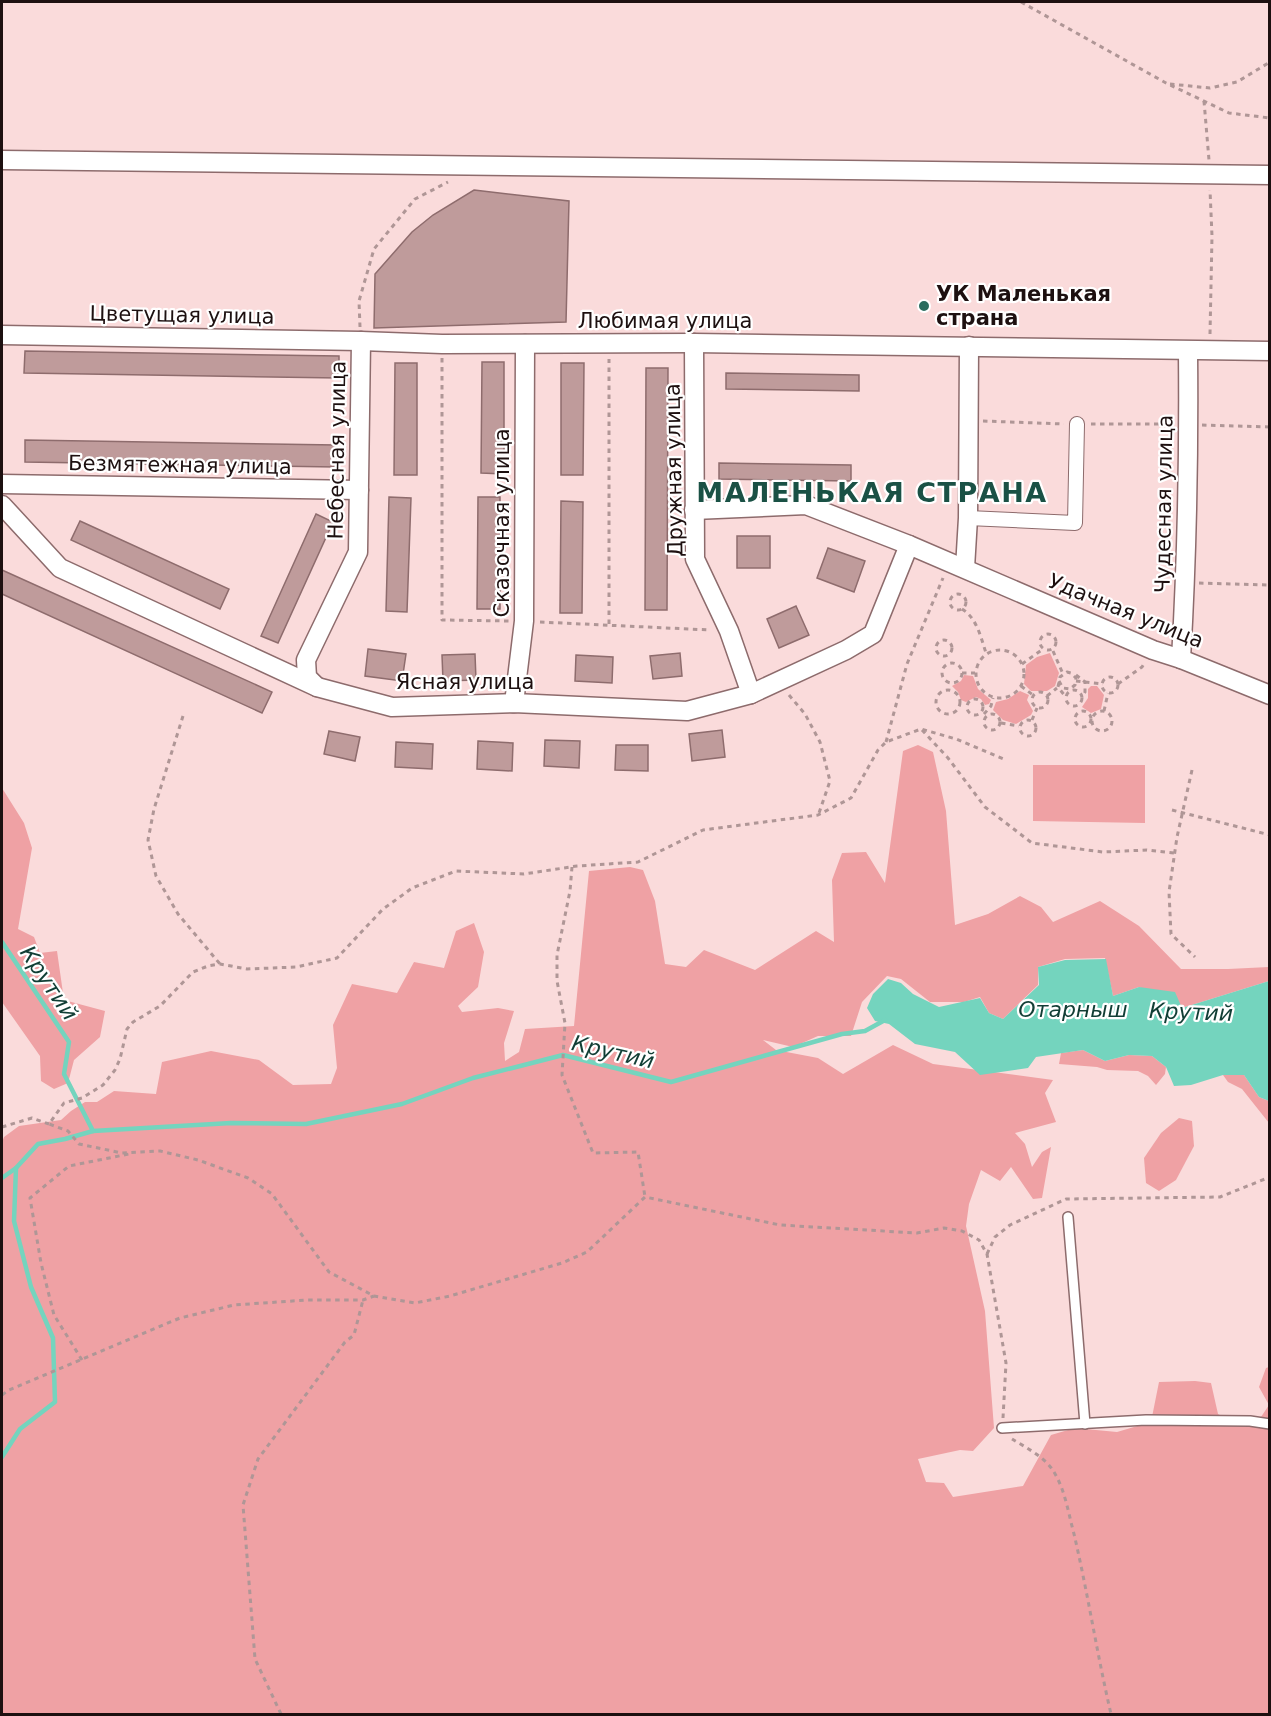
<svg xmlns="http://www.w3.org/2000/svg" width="1271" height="1716" viewBox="0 0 1271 1716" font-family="'DejaVu Sans',sans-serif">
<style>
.green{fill:#efa1a4}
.water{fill:#74d4be}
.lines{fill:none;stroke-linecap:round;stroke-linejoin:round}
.stream{stroke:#74d4be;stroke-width:4.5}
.building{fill:#bf9b9b;stroke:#8e6c6d;stroke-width:1.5}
.service-casing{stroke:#8d6b6c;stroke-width:12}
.pedestrian-casing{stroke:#8d6b6c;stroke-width:16}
.minor-casing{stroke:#8d6b6c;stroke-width:21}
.path{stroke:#af9696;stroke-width:3;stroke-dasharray:4.5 4.5;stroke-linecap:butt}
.service{stroke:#fff;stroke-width:9}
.pedestrian{stroke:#fff;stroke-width:14}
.minor{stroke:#fff;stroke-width:18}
.poi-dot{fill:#296c5e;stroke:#fff;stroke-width:2}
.labels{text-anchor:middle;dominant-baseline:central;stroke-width:4.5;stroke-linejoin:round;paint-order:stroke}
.poi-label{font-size:21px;font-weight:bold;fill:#1d1010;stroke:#fff;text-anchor:start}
.street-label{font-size:21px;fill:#1d1010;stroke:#fff}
.water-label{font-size:22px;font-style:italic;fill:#113e35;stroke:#fff}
.district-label{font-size:27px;font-weight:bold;letter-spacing:1.5px;fill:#1a5145;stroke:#fff}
</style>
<rect width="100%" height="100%" fill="#fadbdb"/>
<g class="green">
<polygon points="1050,653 1059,673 1055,686 1047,691 1031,691 1024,684 1026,665 1037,657"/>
<polygon points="964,675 973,676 978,689 991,700 989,704 985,705 981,699 976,697 966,702 961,700 958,692 952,686 961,681"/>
<polygon points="1091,686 1097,686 1104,695 1101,709 1091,713 1082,707 1088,698 1088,689"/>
<polygon points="1020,691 1029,695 1027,700 1033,711 1031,715 1016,724 1003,720 993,710 996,702 1008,699"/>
<polygon points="918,745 933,752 946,811 955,925 988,914 1020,896 1041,907 1053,922 1100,901 1139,926 1181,969 1228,969 1269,967 1269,981 1182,1008 1139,987 1113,996 1105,958 1065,959 1038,967 1038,985 1003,1019 989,1013 980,997 964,1002 930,1002 901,979 887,976 862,1002 851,1036 818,1036 793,1047 763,1040 776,1050 818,1058 843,1074 893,1045 933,1064 1053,1080 1045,1093 1056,1122 1015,1133 1025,1144 1032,1167 1042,1152 1051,1147 1042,1198 1033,1199 1011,1167 1000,1181 981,1170 969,1204 966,1226 985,1311 994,1428 973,1451 960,1450 918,1459 926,1482 944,1483 953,1497 1023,1486 1051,1435 1075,1428 1117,1432 1151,1422 1159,1382 1195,1381 1211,1383 1218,1414 1236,1424 1255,1426 1269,1405 1259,1387 1266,1368 1269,1367 1269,1714 2,1714 2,1142 4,1137 19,1126 61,1120 71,1111 85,1102 97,1102 114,1091 156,1094 162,1062 211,1051 259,1060 293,1085 331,1084 337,1068 333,1025 352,984 397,993 414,962 444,968 456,931 474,923 484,952 478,987 458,1006 462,1012 498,1008 514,1011 504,1043 505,1061 519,1052 525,1029 574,1026 589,871 630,867 643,870 655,901 665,964 686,967 704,950 755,970 816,931 834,942 832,880 842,853 866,852 885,883 903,751"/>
<polygon points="1033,765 1145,765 1145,823 1033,821"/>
<polygon points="2,788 24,823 32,848 18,929 34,937 40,953 57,951 64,1000 105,1011 100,1037 74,1060 68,1083 54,1089 41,1081 40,1056 2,1002"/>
<polygon points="1083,1050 1105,1061 1129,1055 1152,1056 1166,1067 1165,1074 1156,1085 1148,1076 1138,1071 1107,1070 1097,1067 1059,1064 1061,1053"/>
<polygon points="1223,1075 1244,1075 1259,1097 1269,1101 1269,1123 1242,1089 1228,1082"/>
<polygon points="1179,1118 1192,1121 1194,1146 1176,1180 1159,1191 1146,1183 1144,1158 1161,1133"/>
</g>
<polygon class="water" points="1106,959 1113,996 1139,987 1175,992 1182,1008 1269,981 1269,1101 1259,1097 1244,1075 1223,1075 1191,1085 1174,1086 1166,1067 1152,1056 1129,1055 1105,1061 1083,1050 1036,1057 1028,1068 980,1075 955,1052 915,1044 889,1024 875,1021 867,1008 873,994 888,979 901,983 913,994 939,1007 980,998 989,1013 1003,1019 1039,985 1038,967 1065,960"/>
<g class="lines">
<g class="stream">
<polyline points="2,942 69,1042 64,1074 93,1131 231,1123 306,1124 402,1104 473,1078 563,1055 671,1082 842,1034 865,1031 885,1020"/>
<polyline points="2,1178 16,1168 38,1144 65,1139 93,1131"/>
<polyline points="2,1457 20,1429 55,1402 53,1338 31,1287 14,1221 16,1168"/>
</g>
</g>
<g class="building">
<polygon points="474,190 569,201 566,322 374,328 375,274 412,232 433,215"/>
<polygon points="25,351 339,356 339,378 24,373"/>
<polygon points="482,362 504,362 504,474 481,473"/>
<polygon points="395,363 417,363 417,475 394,475"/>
<polygon points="561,363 584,363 583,475 561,475"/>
<polygon points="646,368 668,368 667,610 645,610"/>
<polygon points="726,373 859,375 859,391 726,389"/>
<polygon points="25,440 336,445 336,467 25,462"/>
<polygon points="719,463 851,465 851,481 719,479"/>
<polygon points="389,497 411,498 407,612 386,611"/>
<polygon points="478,497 500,497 500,609 477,609"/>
<polygon points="561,501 583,502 582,613 560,613"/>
<polygon points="316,514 333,522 278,643 261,636"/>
<polygon points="80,521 229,589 220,609 71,540"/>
<rect x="737" y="536" width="33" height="32"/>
<polygon points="828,548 865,561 854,592 817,578"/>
<polygon points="2,570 272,692 262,713 2,594"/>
<polygon points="796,606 809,635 779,648 767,619"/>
<polygon points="368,649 406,654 402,681 365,676"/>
<polygon points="680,653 682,676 653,679 650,656"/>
<polygon points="475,654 476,680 443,681 442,655"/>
<polygon points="576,655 613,657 612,683 575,681"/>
<polygon points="722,730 725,757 692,761 689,734"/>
<polygon points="329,731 360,737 355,761 324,754"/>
<polygon points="545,740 580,741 579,768 544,766"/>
<polygon points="478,741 513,743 512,771 477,769"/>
<polygon points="396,742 433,744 432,769 395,767"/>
<polygon points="616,745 648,745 648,771 615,770"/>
</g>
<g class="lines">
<defs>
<g id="service">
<polyline points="1068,1217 1085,1424"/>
<polyline points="1002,1428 1146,1420 1250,1421 1270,1424"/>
</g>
<polyline id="pedestrian" points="968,518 1075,523 1077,424"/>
<g id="minor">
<polyline points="2,160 1270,175"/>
<polyline points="2,335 361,341 442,344 694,343 1270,351"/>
<polyline points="694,343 695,559 729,631 751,694"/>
<polyline points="2,484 359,490"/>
<polyline points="2,505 60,568 317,687 392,707 514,703 687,711 751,694 846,650 873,634 909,545"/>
<polyline points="694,510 806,505 909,545 1153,650 1181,659 1270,695"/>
<polyline points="965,568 968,518 969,346"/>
<path d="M1181 659C1187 556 1189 454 1188 351"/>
<polyline points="317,687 307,677 306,660 358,552 361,341"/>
<polyline points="514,703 524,621 525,344"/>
</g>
</defs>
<use href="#service" class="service-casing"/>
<use href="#pedestrian" class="pedestrian-casing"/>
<use href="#minor" class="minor-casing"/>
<g class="path">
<polyline points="1021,2 1166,83 1229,113 1270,118"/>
<polyline points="1170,84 1210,88 1237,82 1270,62"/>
<polyline points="1204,101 1209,160"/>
<polyline points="360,327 359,301 374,249 415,199 448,182"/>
<polyline points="1210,334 1212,236 1210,190"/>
<polyline points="442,358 442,620 509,621"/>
<polyline points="983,421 1064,424"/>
<polyline points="1091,424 1172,424"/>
<polyline points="1202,425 1270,427"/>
<polyline points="1199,583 1270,585"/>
<circle cx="958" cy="602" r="8"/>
<path d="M962 609C977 618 981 638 986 653"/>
<polyline points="540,622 710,630"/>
<polyline points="609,624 609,359"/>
<circle cx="1048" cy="642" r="8"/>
<circle cx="944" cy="648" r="8"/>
<circle cx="1000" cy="674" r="24"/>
<polyline points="1053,651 1063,674"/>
<circle cx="952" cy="673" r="10"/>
<polyline points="1022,664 1043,649"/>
<polyline points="962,673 975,673"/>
<polyline points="1076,675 1085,682 1085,692 1082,697"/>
<circle cx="1110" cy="685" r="8"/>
<polyline points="1059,681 1063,688 1070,689 1075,685 1076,678 1071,673 1067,672 1060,677 1058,687 1065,696"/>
<polyline points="1076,681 1103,684"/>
<polyline points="1118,684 1142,667 1145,662"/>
<polyline points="1021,686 1033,695"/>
<circle cx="948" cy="702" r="12"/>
<circle cx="1074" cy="698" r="8"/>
<circle cx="1040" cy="700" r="8"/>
<polyline points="789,695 805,714 820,742 830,781 819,813"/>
<polyline points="1047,696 1057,688"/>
<circle cx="975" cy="707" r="8"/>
<polyline points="1104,711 1108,693"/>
<circle cx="1102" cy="721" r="10"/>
<circle cx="1083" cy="719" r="8"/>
<circle cx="992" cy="722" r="8"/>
<polyline points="984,714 991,706 993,698"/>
<polyline points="183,716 154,809 148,840 156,876 178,914 220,964"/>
<circle cx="1028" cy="728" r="8"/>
<polyline points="1032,720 1037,708"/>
<polyline points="1001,723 1019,726"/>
<polyline points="922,730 948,758 985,807 1032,843 1103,852 1147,850 1174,853"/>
<polyline points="886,742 907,664 943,578"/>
<polyline points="1192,770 1177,837 1169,892 1171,934 1195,957"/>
<polyline points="1172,810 1270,835"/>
<polyline points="572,867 570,891 557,955 557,981 565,1023 562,1075 593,1153 638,1152 645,1197"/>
<polyline points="2,1127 32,1118 49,1124"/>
<polyline points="987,1254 995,1237 1010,1225 1066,1199 1220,1197 1270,1177"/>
<polyline points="82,1360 54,1315 41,1263 30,1198 69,1166 129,1154"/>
<polyline points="2,1395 9,1390 180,1318 234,1305 307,1300 363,1300 374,1296"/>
<polyline points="1003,1418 1006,1363 987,1254 979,1240 962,1231 944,1228 917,1233 780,1225 645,1197 587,1252 562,1263 450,1296 415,1303 374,1296 329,1272 272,1194 248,1178 198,1160 160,1151 122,1153 79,1144 68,1131 49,1124 64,1103 82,1098 103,1085 115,1070 120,1059 127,1029 133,1022 160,1006 193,972 208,966 220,964 247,969 296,967 337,958 383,909 404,894 412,888 456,871 524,874 577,866 638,862 703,830 818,815 851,798 878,750 886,742 921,729 956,739 1006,760"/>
<path d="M1012 1439C1025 1447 1043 1456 1052 1469 1065 1488 1068 1512 1074 1534 1088 1594 1097 1654 1111 1714"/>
<polyline points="281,1714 255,1659 243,1505 258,1459 345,1342 354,1335 363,1300"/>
</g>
<use href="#service" class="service"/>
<use href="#pedestrian" class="pedestrian"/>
<use href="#minor" class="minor"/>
</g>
<circle class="poi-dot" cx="924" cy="306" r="6"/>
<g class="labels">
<g class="poi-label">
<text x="936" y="294">УК Маленькая<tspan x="936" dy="24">страна</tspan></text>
</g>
<g class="street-label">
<text transform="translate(182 315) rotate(1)">Цветущая улица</text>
<text x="665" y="321">Любимая улица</text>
<text transform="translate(337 450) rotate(-89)">Небесная улица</text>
<text transform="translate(180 465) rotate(1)">Безмятежная улица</text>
<text transform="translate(674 470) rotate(-91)">Дружная улица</text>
<text transform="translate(1164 504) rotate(-89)">Чудесная улица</text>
<text transform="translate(502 523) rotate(-90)">Сказочная улица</text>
<text transform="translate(1126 611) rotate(22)">Удачная улица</text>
<text x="465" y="682">Ясная улица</text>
</g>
<g class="water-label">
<text transform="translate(49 983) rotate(56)">Крутий</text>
<text x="1073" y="1009">Отарныш</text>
<text transform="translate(1191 1012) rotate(2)">Крутий</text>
<text transform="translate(613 1052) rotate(13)">Крутий</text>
</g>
<g class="district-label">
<text x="872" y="492">МАЛЕНЬКАЯ СТРАНА</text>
</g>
</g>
<rect width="1271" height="1716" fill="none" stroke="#1d1010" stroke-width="6"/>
</svg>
